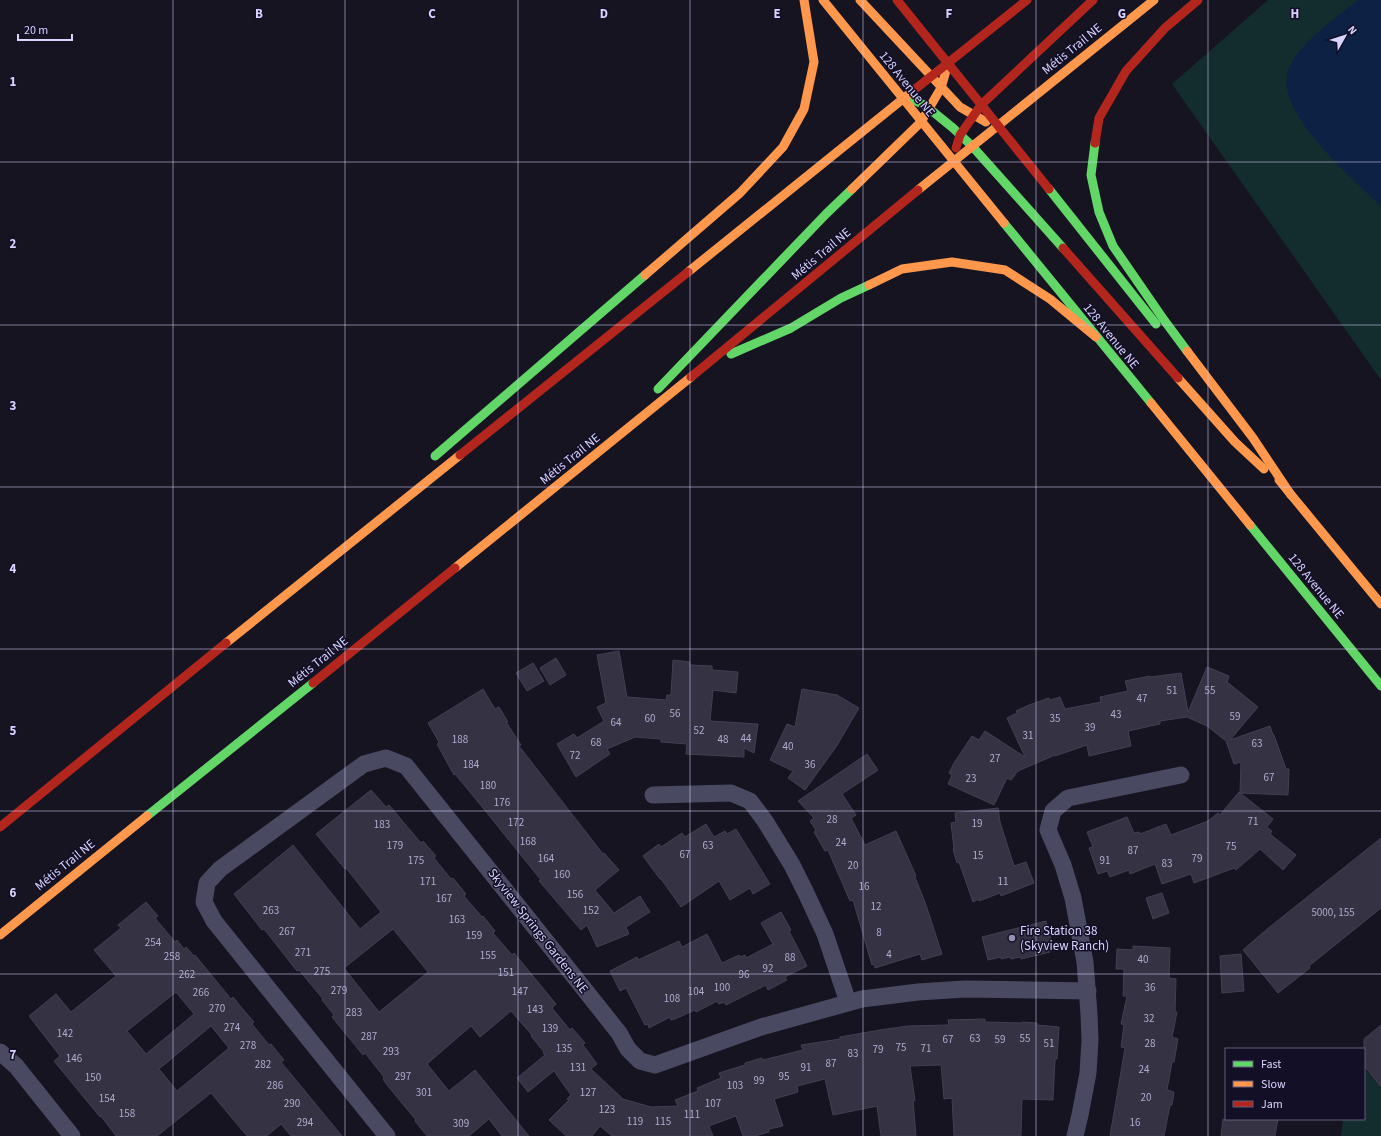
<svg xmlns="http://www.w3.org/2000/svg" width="1381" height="1136" viewBox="0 0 1381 1136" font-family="'Source Sans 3',sans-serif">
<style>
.green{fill:#132c2d}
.water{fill:#0d2144}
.building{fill:#343243;stroke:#433f54;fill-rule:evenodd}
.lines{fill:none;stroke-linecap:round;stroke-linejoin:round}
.street{stroke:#4a4962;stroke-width:17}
.fast{stroke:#63d668;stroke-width:9}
.slow{stroke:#ff974d;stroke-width:9}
.jam{stroke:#b3261e;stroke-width:9}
.grid{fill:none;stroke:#d9d4ff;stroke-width:1;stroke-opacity:0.55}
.poi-dot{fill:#9591b1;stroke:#130f26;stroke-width:1.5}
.labels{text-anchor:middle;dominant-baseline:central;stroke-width:3;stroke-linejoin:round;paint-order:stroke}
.number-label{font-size:11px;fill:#b0acd0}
.street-label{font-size:13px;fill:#d9d4ff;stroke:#130f26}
.poi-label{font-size:13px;fill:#d9d4ff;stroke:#130f26;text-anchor:start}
.grid-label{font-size:13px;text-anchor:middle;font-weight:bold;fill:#d9d4ff;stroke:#130f26;stroke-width:3;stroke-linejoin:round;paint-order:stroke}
</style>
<rect width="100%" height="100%" fill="#161421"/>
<g class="green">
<polygon points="1268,0 1381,0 1381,380 1172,84"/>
<polygon points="1364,1068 1381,1088 1381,1136 1341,1136 1343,1119 1364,1119"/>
</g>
<path class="water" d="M1358 0H1381V206C1354 180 1274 112 1288 71 1297 44 1336 18 1358 0Z"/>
<g class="building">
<polygon points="619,651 627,697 666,700 667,695 671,695 673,660 690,662 690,665 712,666 712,670 738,672 736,693 713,690 710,721 758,724 754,753 744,748 744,757 686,754 687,744 661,742 661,739 635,737 607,749 610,754 576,777 557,744 574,734 577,738 604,721 597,707 606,703 597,655"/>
<polygon points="556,658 566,675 550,685 540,668"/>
<polygon points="533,663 544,681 527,691 516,673"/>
<polygon points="1207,667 1229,676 1227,682 1258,707 1230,740 1270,726 1273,735 1274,735 1286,769 1289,769 1289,771 1288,795 1240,793 1241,762 1234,764 1226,741 1207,726 1187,717 1160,721 1160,724 1128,731 1131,746 1089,756 1087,745 1055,756 1055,755 1018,771 1011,780 1007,778 994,805 948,784 952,775 949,773 954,763 972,736 979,740 985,731 1025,757 1007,718 1017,713 1016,711 1029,705 1049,698 1050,700 1060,697 1065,709 1101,702 1100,697 1128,691 1125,681 1150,676 1151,677 1181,673 1188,712"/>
<polygon points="483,689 495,709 499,707 508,722 506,722 521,745 519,746 603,854 604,853 619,870 595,890 614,913 640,896 650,912 626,927 629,934 597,947 587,925 581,930 539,881 541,880 483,808 455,774 454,775 437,744 439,742 428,723"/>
<polygon points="802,689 837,695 859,708 836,747 805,790 788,778 793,771 770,760 787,724 795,727"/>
<polygon points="867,754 878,770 842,794 856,815 851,818 865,845 896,831 916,876 915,877 926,905 942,954 922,960 920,954 875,968 874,964 872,965 853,900 850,901 828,850 825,851 814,832 816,830 810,821 814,818 798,801"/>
<path d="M371 790 386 807 389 805 421 843 423 841 436 856 434 858 451 879 453 878 466 894 464 896 482 917 483 916 495 931 493 933 512 955 514 953 556 1004 552 1008 570 1030 572 1028 585 1043 583 1045 597 1064 591 1069 623 1099 651 1107 678 1106 675 1100 698 1091 697 1088 721 1078 719 1073 745 1065V1063L762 1058 763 1060 803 1050 801 1045 840 1039V1037L880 1030 908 1026 949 1025 948 1020 985 1019V1022L1022 1023V1022L1037 1023V1025L1059 1027 1057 1059H1055L1053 1100 1022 1099 1021 1136H954L952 1098 944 1099 941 1065 910 1066 915 1101H913L916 1136H881L877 1106 833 1115 825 1079 797 1086 798 1092 774 1099 783 1126 769 1129V1132L755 1136H743L736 1116 709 1126 713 1136H612L600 1126 592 1136H566L549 1120 569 1100 567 1099 571 1095 554 1071 528 1092 517 1078 545 1055 543 1053 544 1052 531 1036 532 1035 511 1011 480 1037 471 1026 427 1064 449 1091 475 1070 529 1136H502L489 1119 469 1136H427L415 1121 416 1120 387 1085 383 1079 384 1077 365 1053 363 1055 332 1017 334 1015 322 1000 323 999 299 970 297 971 264 929 262 930 234 894 293 845 360 929 381 912 346 868 345 869 316 834ZM393 929 428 972 379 1012 344 968Z"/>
<polygon points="1239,792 1273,819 1267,827 1272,831 1270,834 1296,855 1283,870 1260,849 1236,870 1234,868 1194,883 1191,874 1162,884 1155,864 1130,874 1129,870 1110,877 1107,871 1098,874 1089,848 1093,847 1087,832 1127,817 1134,833 1139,832 1140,834 1166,824 1171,835 1208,821 1218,813 1220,815"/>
<polygon points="998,808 1000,822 1014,866 1026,862 1034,883 1001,896 1000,893 979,901 979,899 973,902 959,862 957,863 953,849 954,849 951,823 956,822 955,813"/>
<polygon points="706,824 714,837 725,831 727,834 736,829 770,884 753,894 750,888 730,900 719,881 681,907 661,879 660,879 643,856 659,844 661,847 682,833 685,837"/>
<polygon points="1381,838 1381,908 1309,966 1310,968 1278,993 1243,950 1266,930"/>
<polygon points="1162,893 1169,913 1153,919 1146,898"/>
<path d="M146 902 158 916 155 918 175 942 177 940 184 949 186 947 194 956 195 955 231 999 233 997 241 1007 254 1022 252 1024 269 1045 271 1044 284 1060 281 1062 342 1136H291L281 1124 267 1136H247L211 1093 157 1136H116L101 1116 100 1117 54 1061 60 1056 29 1016 56 994 71 1012 116 976 94 950 121 928 118 925ZM176 992 194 1014 146 1054 127 1031ZM211 1026 229 1048 177 1091 159 1069Z"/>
<polygon points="781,912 791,930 789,931 807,966 785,977 787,980 768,990 766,985 726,1005 724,1002 719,1004 717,1001 696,1012 695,1010 675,1019 671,1020 670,1017 649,1028 648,1024 645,1025 626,988 620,991 610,971 637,957 638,960 679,941 682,947 707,934 722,963 739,955 740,957 745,955 746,958 773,944 761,923"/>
<polygon points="1046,921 1052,943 1048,944 1050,952 1021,959 1020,957 1011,959 1010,957 1001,959 1001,957 988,960 982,937"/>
<polygon points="1133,946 1170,948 1169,978 1176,979 1175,1012 1177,1012 1172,1037 1178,1039 1174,1062 1172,1062 1167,1090 1174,1092 1172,1105 1170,1105 1164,1136 1110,1136 1125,1048 1121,1047 1124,1025 1121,1024 1127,996 1123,996 1124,969 1116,969 1117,949 1133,950"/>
<polygon points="1241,954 1244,991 1222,993 1220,956"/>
<polygon points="1381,1025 1381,1087 1364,1066 1364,1039"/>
<polygon points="1223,1119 1278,1119 1275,1136 1221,1136"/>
</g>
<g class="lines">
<g class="street">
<polyline points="653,795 731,793 750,801 765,821 792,865 806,893 825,934 848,1002"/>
<polyline points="0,1052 16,1066 72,1136"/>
<polyline points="387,1136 214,921 204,902 207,883 220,869 364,764 386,758 406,766 573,975 619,1033 628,1049 640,1061 655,1065 761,1027 862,999 918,992 965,989 1088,991"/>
<polyline points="1075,1136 1080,1115 1088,1073 1090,1040 1089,1014 1085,962 1073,898 1063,865 1048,830 1053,811 1068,798 1181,775"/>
</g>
<g class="fast">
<polyline points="903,99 916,101 926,106 953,128 972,146 1063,248"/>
<polyline points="1095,143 1091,175 1099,212 1113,246 1164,320 1187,351"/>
<polyline points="1049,189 1156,324"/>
<polyline points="1004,223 1151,403"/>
<polyline points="731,354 791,328 841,298 869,285"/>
<polyline points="658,389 826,214 852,189"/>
<polyline points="435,456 645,275"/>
<polyline points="1250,525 1381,686"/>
<polyline points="147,816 313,683"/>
</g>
<g class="slow">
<polyline points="823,0 1004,223"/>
<polyline points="860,0 960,107 986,122"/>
<polyline points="852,189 921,122 941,88 948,64"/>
<polyline points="918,190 1154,0"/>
<polyline points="688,272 914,90"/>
<polyline points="645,275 740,193 783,147 804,109 814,62 804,0"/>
<polyline points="869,285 902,269 952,262 1005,270 1050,299 1096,337"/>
<polyline points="1187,351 1253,438 1291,495"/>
<polyline points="1178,378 1235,442 1264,469"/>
<polyline points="1151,403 1250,525"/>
<polyline points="1279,480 1381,604"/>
<polyline points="455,568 691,377"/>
<polyline points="226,643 460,455"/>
<polyline points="0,935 147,816"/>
</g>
<g class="jam">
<polyline points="897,0 1049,189"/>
<polyline points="914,90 1027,0"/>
<polyline points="1095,143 1099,118 1126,71 1165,28 1198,0"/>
<polyline points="956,148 960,135 981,105 1093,0"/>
<polyline points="1063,248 1178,378"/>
<polyline points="691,377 918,190"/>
<polyline points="460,455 688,272"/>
<polyline points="313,683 455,568"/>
<polyline points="0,827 226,643"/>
</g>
</g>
<path class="grid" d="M173 0V1136M345 0V1136M518 0V1136M690 0V1136M863 0V1136M1036 0V1136M1208 0V1136M0 162H1381M0 325H1381M0 487H1381M0 649H1381M0 811H1381M0 974H1381"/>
<circle class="poi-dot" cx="1012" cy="938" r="4"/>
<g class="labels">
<g class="number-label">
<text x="1172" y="690">51</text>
<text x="1210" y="690">55</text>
<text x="1142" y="698">47</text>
<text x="675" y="713">56</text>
<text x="1116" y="714">43</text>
<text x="1235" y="716">59</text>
<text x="650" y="718">60</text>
<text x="1055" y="718">35</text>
<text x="616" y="722">64</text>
<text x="1090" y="727">39</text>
<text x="699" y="730">52</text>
<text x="1028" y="735">31</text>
<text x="746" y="738">44</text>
<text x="460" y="739">188</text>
<text x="723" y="739">48</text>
<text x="596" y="742">68</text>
<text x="1257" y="743">63</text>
<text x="788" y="746">40</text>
<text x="575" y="755">72</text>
<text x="995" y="758">27</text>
<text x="471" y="764">184</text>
<text x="810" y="764">36</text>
<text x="1269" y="777">67</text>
<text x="971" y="778">23</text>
<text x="488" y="785">180</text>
<text x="502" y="802">176</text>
<text x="832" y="819">28</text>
<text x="1253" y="821">71</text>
<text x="516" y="822">172</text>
<text x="977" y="823">19</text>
<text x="382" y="824">183</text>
<text x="528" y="841">168</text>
<text x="841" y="842">24</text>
<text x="395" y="845">179</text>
<text x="708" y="845">63</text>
<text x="1231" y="846">75</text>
<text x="1133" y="850">87</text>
<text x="685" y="854">67</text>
<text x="978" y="855">15</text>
<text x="546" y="858">164</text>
<text x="1197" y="858">79</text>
<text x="416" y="860">175</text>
<text x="1105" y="860">91</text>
<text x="1167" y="863">83</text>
<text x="853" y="865">20</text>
<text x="562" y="874">160</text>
<text x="428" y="881">171</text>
<text x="1003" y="881">11</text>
<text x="864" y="886">16</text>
<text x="575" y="894">156</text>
<text x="444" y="898">167</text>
<text x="876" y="906">12</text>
<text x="271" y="910">263</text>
<text x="591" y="910">152</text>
<text x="1333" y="912">5000, 155</text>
<text x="457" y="919">163</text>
<text x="287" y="931">267</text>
<text x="879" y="932">8</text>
<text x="474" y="935">159</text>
<text x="153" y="942">254</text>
<text x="303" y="952">271</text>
<text x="889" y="954">4</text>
<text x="488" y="955">155</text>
<text x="172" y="956">258</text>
<text x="790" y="957">88</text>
<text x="1143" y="959">40</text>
<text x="768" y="968">92</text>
<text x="322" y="971">275</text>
<text x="506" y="972">151</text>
<text x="187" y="974">262</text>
<text x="744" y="974">96</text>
<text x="722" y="987">100</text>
<text x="1150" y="987">36</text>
<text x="339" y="990">279</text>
<text x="520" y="991">147</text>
<text x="696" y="991">104</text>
<text x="201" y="992">266</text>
<text x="672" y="998">108</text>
<text x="217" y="1008">270</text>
<text x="535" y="1009">143</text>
<text x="354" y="1012">283</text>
<text x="1149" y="1018">32</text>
<text x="232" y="1027">274</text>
<text x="550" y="1028">139</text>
<text x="65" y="1033">142</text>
<text x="369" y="1036">287</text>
<text x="975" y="1038">63</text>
<text x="1025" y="1038">55</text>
<text x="948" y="1039">67</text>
<text x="1000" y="1039">59</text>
<text x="1049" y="1043">51</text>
<text x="1150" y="1043">28</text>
<text x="248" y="1045">278</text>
<text x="901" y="1047">75</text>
<text x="564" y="1048">135</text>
<text x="926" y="1048">71</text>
<text x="878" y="1049">79</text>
<text x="391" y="1051">293</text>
<text x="853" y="1053">83</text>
<text x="74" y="1058">146</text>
<text x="831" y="1063">87</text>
<text x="263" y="1064">282</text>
<text x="578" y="1067">131</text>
<text x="806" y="1067">91</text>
<text x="1144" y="1069">24</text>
<text x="403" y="1076">297</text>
<text x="784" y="1076">95</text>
<text x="93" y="1077">150</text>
<text x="759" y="1080">99</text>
<text x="275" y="1085">286</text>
<text x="735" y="1085">103</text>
<text x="424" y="1092">301</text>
<text x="588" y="1092">127</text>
<text x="1146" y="1097">20</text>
<text x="107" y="1098">154</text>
<text x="292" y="1103">290</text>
<text x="713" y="1103">107</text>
<text x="607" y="1109">123</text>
<text x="127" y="1113">158</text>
<text x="692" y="1114">111</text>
<text x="635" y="1121">119</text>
<text x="663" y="1121">115</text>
<text x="305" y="1122">294</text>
<text x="1135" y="1122">16</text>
<text x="461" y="1123">309</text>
</g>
<g class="street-label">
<text transform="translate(1072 49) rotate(-39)">Métis Trail NE</text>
<text transform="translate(907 84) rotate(51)">128 Avenue NE</text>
<text transform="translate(821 254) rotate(-40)">Métis Trail NE</text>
<text transform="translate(1111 336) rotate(51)">128 Avenue NE</text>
<text transform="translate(570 459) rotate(-39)">Métis Trail NE</text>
<text transform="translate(1316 586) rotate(51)">128 Avenue NE</text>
<text transform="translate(318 662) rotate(-39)">Métis Trail NE</text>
<text transform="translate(65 865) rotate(-39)">Métis Trail NE</text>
<text transform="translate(538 931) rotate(52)">Skyview Springs Gardens NE</text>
</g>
<g class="poi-label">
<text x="1020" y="931">Fire Station 38<tspan x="1020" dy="15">(Skyview Ranch)</tspan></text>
</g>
</g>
<g class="grid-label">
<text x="259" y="18">B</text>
<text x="432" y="18">C</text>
<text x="604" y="18">D</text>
<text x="777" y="18">E</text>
<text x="949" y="18">F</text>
<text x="1122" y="18">G</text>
<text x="1295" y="18">H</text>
<text x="13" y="86">1</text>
<text x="13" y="248">2</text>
<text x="13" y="410">3</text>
<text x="13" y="573">4</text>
<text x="13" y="735">5</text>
<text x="13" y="897">6</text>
<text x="13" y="1059">7</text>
</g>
<rect x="1225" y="1048" width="140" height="72" fill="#130f26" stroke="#625e7d"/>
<rect x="1233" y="1061" width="20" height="6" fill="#63d668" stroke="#625e7d"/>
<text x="1261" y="1068" font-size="12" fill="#d9d4ff">Fast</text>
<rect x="1233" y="1081" width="20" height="6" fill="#ff974d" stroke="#625e7d"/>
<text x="1261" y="1088" font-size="12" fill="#d9d4ff">Slow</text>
<rect x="1233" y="1101" width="20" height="6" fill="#b3261e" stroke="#625e7d"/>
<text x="1261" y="1108" font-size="12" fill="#d9d4ff">Jam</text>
<g transform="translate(1345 36) rotate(51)" stroke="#130f26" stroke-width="3" paint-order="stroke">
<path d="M0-3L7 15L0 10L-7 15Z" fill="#d9d4ff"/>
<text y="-6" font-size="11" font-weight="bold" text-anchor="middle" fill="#d9d4ff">N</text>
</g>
<path d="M18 34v6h54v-6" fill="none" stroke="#d9d4ff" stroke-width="2"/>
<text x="24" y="34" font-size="12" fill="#d9d4ff" stroke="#130f26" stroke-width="3" paint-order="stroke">20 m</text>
</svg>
